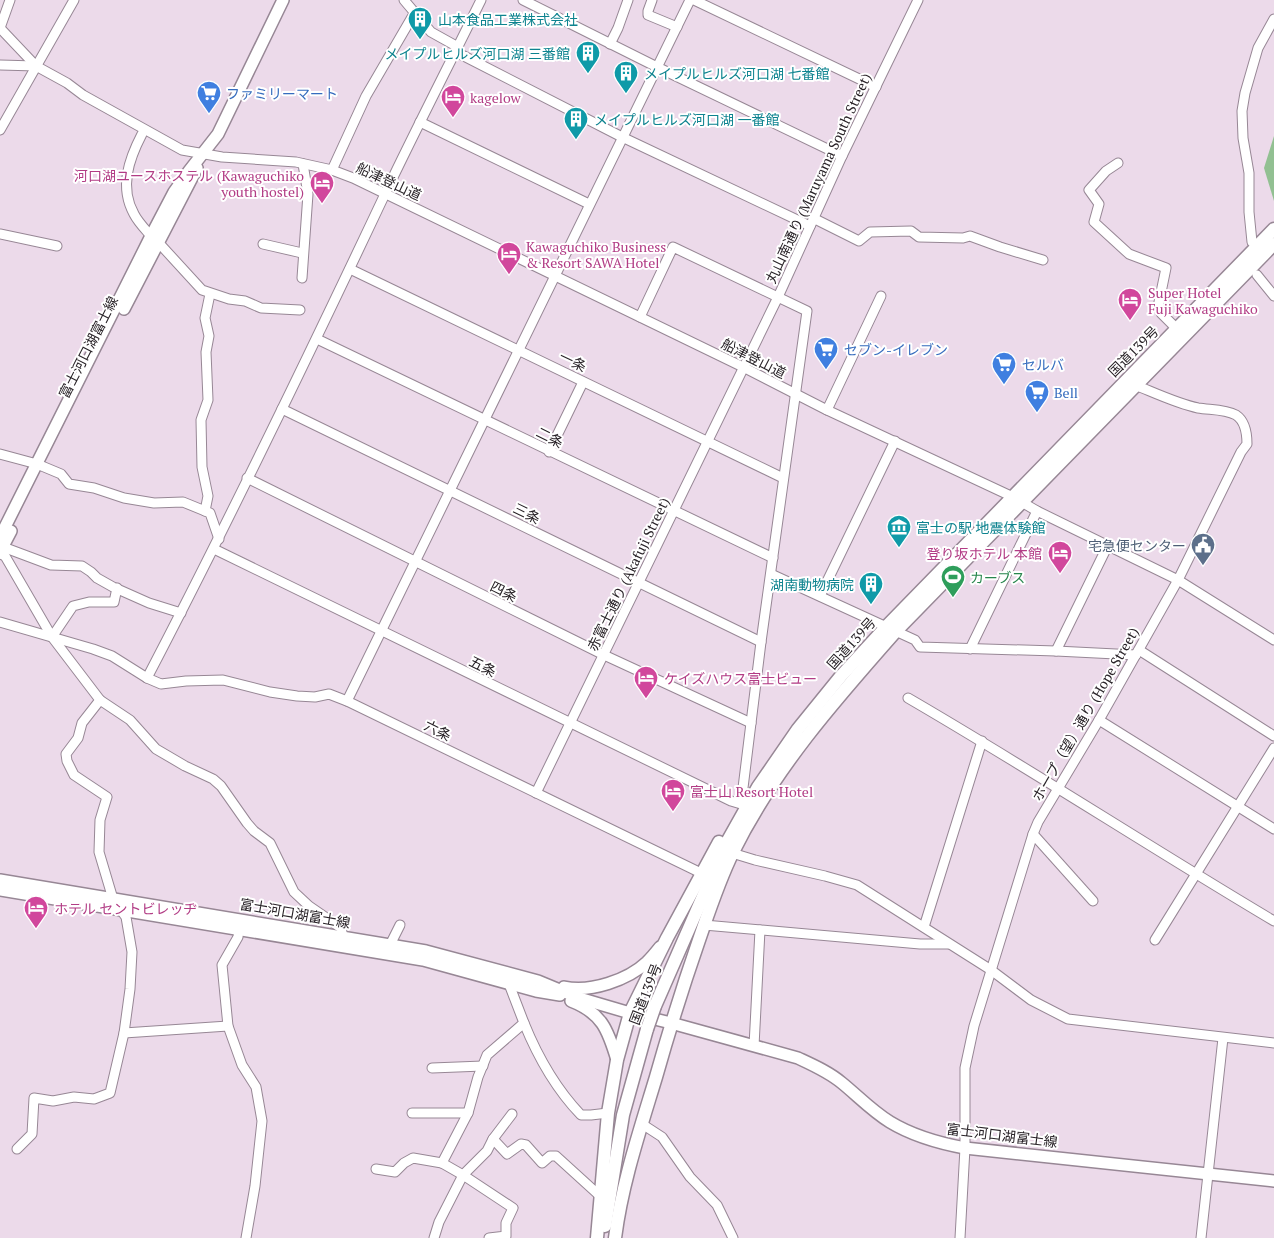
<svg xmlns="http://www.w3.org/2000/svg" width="1274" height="1238" viewBox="0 0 1274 1238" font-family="'PT Serif','Noto Sans JP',serif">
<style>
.green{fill:#92c092}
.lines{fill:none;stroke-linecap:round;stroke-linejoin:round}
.minor-casing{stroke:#978795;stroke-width:11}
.major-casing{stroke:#978795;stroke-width:14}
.highway-casing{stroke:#978795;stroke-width:15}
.minor{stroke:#fff;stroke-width:9}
.major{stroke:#fff;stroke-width:11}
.highway{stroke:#fff;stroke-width:12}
.highway-bridge-casing{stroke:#978795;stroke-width:15;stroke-linecap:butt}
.highway-bridge{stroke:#fff;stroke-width:12}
.labels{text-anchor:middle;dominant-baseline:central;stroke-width:4;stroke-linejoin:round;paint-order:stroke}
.culture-label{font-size:14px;fill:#0d838f;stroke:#fff;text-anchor:start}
.shop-label{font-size:14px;fill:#366cbe;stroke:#fff;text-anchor:start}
.hotel-label{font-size:14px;fill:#b23c85;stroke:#fff;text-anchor:start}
.street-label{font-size:14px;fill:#282227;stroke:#fff}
.service-label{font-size:14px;fill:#4e5e75;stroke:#fff;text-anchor:end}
.leisure-label{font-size:14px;fill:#27864d;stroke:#fff;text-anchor:start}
</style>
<rect width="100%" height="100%" fill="#ecdaea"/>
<polygon class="green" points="1274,136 1274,201 1264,168"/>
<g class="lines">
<defs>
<g id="minor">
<polyline points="404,0 431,32 458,47"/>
<polyline points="523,0 657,67 842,156"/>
<polyline points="652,0 648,11 648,15 677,27"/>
<polyline points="694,0 876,87"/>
<polyline points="0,28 36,66 67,83 83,95 182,150 222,157 296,162 332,170 353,178 743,367 827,410 1013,497 1037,511 1178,580 1274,640"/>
<polyline points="0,28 10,0"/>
<polyline points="610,44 618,28 628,0"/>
<polyline points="456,52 622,137 810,226"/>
<polyline points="0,65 36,66"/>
<polyline points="420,122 589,204"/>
<polyline points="0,130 74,0"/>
<path d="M142 134C129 159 119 187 134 214 138 222 145 229 151 236"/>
<polyline points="1118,163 1106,171 1089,190 1099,204 1094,222 1129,254 1166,268 1158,307 1161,313 1177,329"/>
<polyline points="332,170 366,96 415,12"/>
<polyline points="813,218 859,241 870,232 911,231 919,237 963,238 970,236 1000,247 1043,260"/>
<polyline points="0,234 57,246"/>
<polyline points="158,242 202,290 229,299 245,301 261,308 300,310"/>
<polyline points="1252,242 1249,212 1249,173 1243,138 1242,111 1245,93 1258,48 1274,19"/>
<polyline points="263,244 302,253"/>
<polyline points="350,269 783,478"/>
<polyline points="1257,275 1274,296"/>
<polyline points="302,278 308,194 303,164"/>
<polyline points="317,339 773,558"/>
<polyline points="282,409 761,642"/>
<polyline points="827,410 881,296"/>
<polyline points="549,452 583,382"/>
<polyline points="0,454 37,464 61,474 69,484 94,488 124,498 154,503 183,502 210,513 219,539"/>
<polyline points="247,478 604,655 751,723"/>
<polyline points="205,511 208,496 202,467 201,420 208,400 206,352 209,336 205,318 210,294"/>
<polyline points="3,547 51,565 82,566 91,572 97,578 113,587 149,603 181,613"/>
<polyline points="214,549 731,801 741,804 761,642 807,311 673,247 640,317"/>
<polyline points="0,554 5,556 52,637 100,700 82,723 78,738 66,754 67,761 74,775 107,797 100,820 99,852 113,899 126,917 132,952 130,989 124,1033 110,1093 94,1099 74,1097 53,1101 34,1098 32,1134 17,1149"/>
<polyline points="771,574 915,640 920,647 1056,651 1136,655"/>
<polyline points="820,596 895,441"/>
<polyline points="0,622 93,649 112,656 147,678 161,684 186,681 223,680 270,692 297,696 315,697 329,694 347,701 701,873"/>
<polyline points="52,637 73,606 89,602 114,602 117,588"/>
<polyline points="970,649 1037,511"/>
<polyline points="1139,650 1274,736"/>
<polyline points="1056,651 1108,545"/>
<path d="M147 678C230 519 308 357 385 194 416 129 449 65 481 0"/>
<path d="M908 698C1032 770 1151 848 1274 921"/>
<polyline points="100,700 130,720 156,749 185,766 213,779 221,786 247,823 254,831 270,843 294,892 309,906 341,928 342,932 340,942"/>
<polyline points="347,701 690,0"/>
<polyline points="1099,720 1274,829"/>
<polyline points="536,793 778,297 842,156 918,0"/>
<polyline points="1033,834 1093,901"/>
<polyline points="732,853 755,860 825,876 857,885 991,970 1031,1000 1068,1019 1274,1043"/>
<polyline points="704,925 920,944 948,944"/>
<polyline points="924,927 982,741"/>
<polyline points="239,929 238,937 222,965 228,1026 242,1065 256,1087 262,1121 255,1186 246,1238"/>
<polyline points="1155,940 1274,748"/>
<polyline points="388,949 400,925"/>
<path d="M524 1023C537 1055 556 1089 581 1115H591L608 1113"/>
<polyline points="124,1033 228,1026"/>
<polyline points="754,1046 760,930"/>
<polyline points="432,1068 483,1066"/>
<polyline points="412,1113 468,1113"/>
<polyline points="642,1124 662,1137 690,1177 717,1205 733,1238"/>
<polyline points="493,1139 507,1154 521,1144 526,1145 542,1163 550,1156 556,1156 600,1196"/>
<polyline points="376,1169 395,1172 404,1163 413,1158 442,1163"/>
<polyline points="434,1238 439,1222 463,1175 487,1151 493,1139 512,1114"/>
<polyline points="489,1238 506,1236 506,1223 513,1208 463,1175 442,1163 468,1113 478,1077 487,1055 524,1023 509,984 511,979"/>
<path d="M960 1238 965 1148V1068L974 1026 1033 834 1038 822 1099 720 1178 580 1241 452 1247 444C1247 434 1245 421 1236 415 1225 409 1210 410 1198 408 1178 404 1155 393 1135 385"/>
<polyline points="1201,1238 1223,1038"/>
</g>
<g id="major">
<polyline points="124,309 197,168"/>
<polyline points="0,537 151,236 174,192 189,171 218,134 283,0"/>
<polyline points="0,552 11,531"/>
<path d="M0 880 426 951 538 981 579 998 630 1013 671 1023 798 1058C813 1065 829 1072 842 1083 858 1096 872 1111 890 1122 913 1136 938 1143 965 1148L1274 1181"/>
<polyline points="0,890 423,960 536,991 560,995"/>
<path d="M564 987C590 993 628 980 647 962 652 957 656 952 660 947"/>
<path d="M571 1001C602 1013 608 1030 617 1060"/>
</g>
<g id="highway">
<polyline points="655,1006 726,844 758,787 798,729 841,676 886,627 1274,229"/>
<polyline points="605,1226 623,1115 647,1029"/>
<polyline points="597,1238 608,1113 617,1060 630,1013 667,938 719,842"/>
<path d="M615 1238C622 1183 640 1130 656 1077 669 1031 683 986 699 940 709 911 719 880 733 852 774 769 835 700 896 631L1274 244"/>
</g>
</defs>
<use href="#minor" class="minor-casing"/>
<use href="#major" class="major-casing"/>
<use href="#highway" class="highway-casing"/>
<use href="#minor" class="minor"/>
<use href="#major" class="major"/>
<use href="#highway" class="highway"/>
<defs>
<polyline id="highway-bridge" points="647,1029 655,1006"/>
</defs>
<use href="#highway-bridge" class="highway-bridge-casing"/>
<use href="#highway-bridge" class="highway-bridge"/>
</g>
<defs>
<symbol id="building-pin" viewBox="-11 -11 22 30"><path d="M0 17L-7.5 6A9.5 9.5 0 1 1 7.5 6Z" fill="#0f9aa8" stroke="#fff"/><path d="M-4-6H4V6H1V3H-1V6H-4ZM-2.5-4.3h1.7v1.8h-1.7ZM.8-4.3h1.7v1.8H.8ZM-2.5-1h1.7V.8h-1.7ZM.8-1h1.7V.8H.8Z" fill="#fff"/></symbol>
<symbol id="supermarket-pin" viewBox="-11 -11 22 30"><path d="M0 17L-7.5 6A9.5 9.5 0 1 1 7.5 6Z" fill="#3f7fe0" stroke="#fff"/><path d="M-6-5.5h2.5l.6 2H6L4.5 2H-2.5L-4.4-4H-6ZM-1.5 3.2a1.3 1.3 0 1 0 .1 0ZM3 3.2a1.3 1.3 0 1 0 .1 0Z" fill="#fff"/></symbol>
<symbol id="hotel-pin" viewBox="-11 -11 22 30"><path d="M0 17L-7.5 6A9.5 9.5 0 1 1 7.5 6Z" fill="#d1479c" stroke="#fff"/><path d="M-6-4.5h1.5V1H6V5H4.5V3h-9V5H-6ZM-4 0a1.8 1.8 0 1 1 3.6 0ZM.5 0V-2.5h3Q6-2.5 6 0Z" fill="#fff"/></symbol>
<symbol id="museum-pin" viewBox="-11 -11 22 30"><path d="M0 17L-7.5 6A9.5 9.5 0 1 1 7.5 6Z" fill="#0f9aa8" stroke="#fff"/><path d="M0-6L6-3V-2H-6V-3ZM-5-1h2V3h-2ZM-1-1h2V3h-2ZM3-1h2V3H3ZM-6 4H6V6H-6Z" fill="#fff"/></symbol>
<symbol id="civic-pin" viewBox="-11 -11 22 30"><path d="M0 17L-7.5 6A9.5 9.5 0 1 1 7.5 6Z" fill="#5c6f8a" stroke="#fff"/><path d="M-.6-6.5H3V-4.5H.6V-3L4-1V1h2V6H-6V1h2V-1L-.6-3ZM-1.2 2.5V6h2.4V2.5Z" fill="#fff"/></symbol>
<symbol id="stadium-pin" viewBox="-11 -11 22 30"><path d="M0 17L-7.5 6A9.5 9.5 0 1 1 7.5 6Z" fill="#2e9e5b" stroke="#fff"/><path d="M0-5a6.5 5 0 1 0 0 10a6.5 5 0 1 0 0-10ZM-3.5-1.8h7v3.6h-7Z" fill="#fff"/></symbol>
</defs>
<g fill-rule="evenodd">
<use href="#building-pin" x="406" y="5" width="28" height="38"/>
<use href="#building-pin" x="574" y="39" width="28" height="38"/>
<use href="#building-pin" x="612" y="59" width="28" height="38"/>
<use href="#supermarket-pin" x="195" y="79" width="28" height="38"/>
<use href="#hotel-pin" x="439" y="83" width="28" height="38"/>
<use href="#building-pin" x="562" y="105" width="28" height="38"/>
<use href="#hotel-pin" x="308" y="169" width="28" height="38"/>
<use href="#hotel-pin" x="495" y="240" width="28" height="38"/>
<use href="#hotel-pin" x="1116" y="286" width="28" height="38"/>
<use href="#supermarket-pin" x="812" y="335" width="28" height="38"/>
<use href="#supermarket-pin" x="990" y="350" width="28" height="38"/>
<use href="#supermarket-pin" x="1023" y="378" width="28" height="38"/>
<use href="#museum-pin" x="885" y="513" width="28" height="38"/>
<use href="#civic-pin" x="1189" y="531" width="28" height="38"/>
<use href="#hotel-pin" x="1046" y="539" width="28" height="38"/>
<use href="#stadium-pin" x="939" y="563" width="28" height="38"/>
<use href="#building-pin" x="857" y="570" width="28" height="38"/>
<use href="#hotel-pin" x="632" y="664" width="28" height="38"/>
<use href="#hotel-pin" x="659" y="777" width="28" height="38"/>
<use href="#hotel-pin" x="22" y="894" width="28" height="38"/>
</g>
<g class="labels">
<g class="culture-label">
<text x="438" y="19">山本食品工業株式会社</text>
<text x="570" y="53" text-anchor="end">メイプルヒルズ河口湖 三番館</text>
<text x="644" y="73">メイプルヒルズ河口湖 七番館</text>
<text x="594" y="119">メイプルヒルズ河口湖 一番館</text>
<text x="916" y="527">富士の駅 地震体験館</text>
<text x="854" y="584" text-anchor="end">湖南動物病院</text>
</g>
<g class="shop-label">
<text x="226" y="93">ファミリーマート</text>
<text x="844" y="349">セブン-イレブン</text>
<text x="1022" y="364">セルバ</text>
<text x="1054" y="392">Bell</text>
</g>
<g class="hotel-label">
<text x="470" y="97">kagelow</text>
<text x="304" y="175" text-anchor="end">河口湖ユースホステル (Kawaguchiko<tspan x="304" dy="16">youth hostel)</tspan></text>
<text x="526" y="246">Kawaguchiko Business<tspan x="526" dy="16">&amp; Resort SAWA Hotel</tspan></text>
<text x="1148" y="292">Super Hotel<tspan x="1148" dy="16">Fuji Kawaguchiko</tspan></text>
<text x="1042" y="553" text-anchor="end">登り坂ホテル 本館</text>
<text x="664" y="678">ケイズハウス富士ビュー</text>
<text x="690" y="791">富士山 Resort Hotel</text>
<text x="54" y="908">ホテル セントビレッヂ</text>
</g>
<g class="street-label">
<text transform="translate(818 178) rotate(-65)">丸山南通り (Maruyama South Street)</text>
<text transform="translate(389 181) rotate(25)">船津登山道</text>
<text transform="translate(88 347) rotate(-63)">富士河口湖富士線</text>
<text transform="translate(1133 351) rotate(-45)">国道139号</text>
<text transform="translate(754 358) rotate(27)">船津登山道</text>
<text transform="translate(573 361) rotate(25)">一条</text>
<text transform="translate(550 437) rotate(26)">二条</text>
<text transform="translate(527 513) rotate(26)">三条</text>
<text transform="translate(628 574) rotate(-64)">赤富士通り (Akafuji Street)</text>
<text transform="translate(504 591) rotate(26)">四条</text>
<text transform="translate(851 643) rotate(-48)">国道139号</text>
<text transform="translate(483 666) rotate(26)">五条</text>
<text transform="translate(1085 714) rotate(-60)">ホープ（望）通り (Hope Street)</text>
<text transform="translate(438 730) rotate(26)">六条</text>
<text transform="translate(295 913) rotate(10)">富士河口湖富士線</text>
<text transform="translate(645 994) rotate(-69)">国道139号</text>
<text transform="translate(1002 1135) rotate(7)">富士河口湖富士線</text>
</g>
<g class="service-label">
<text x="1186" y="545">宅急便センター</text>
</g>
<g class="leisure-label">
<text x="970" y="577">カーブス</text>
</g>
</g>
</svg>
